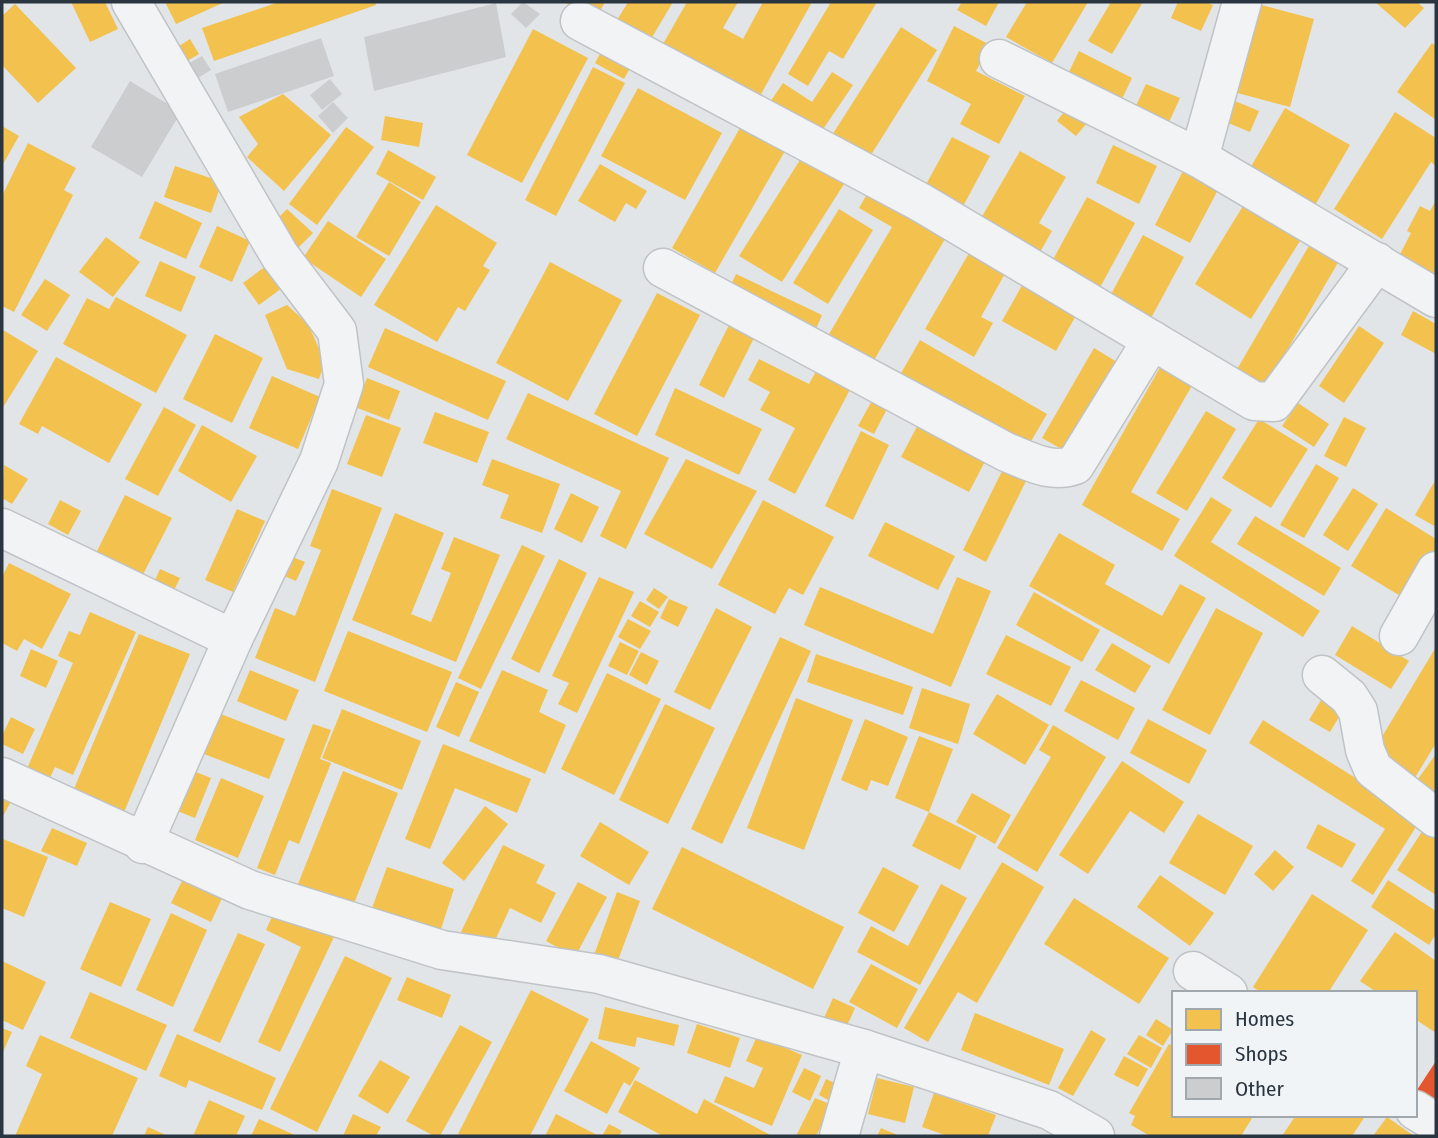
<svg xmlns="http://www.w3.org/2000/svg" width="1438" height="1138" viewBox="0 0 1438 1138" font-family="'Fira Sans Condensed',sans-serif">
<style>
.homes{fill:#f2c14e}
.shops{fill:#e4572e}
.building{fill:#cbcdcf}
.lines{fill:none;stroke-linecap:round;stroke-linejoin:round}
.minor-casing{stroke:#c0c3c5;stroke-width:41}
.minor{stroke:#f1f3f4;stroke-width:38}
</style>
<rect width="100%" height="100%" fill="#e2e5e7"/>
<g class="homes">
<polygon points="71,2 105,2 118,29 90,42"/>
<polygon points="165,2 225,2 176,24"/>
<polygon points="279,2 375,2 376,5 214,61 202,28"/>
<polygon points="564,2 605,2 595,20"/>
<polygon points="628,2 673,2 648,44 614,25"/>
<polygon points="687,2 738,2 723,28 743,39 763,2 812,2 755,105 659,51"/>
<polygon points="831,2 877,2 843,59 829,51 808,86 788,74"/>
<polygon points="962,2 999,2 986,26 957,10"/>
<polygon points="1027,2 1088,2 1052,63 1006,37"/>
<polygon points="1111,2 1143,2 1112,54 1088,41"/>
<polygon points="1178,2 1205,2 1213,5 1201,31 1171,18"/>
<polygon points="1375,2 1417,2 1424,8 1405,28"/>
<polygon points="1254,3 1314,19 1290,107 1230,91"/>
<polygon points="15,4 76,68 38,103 2,65 2,16"/>
<polygon points="954,26 990,45 976,71 1025,96 999,144 960,124 971,104 927,81"/>
<polygon points="901,27 937,50 864,166 827,143"/>
<polygon points="533,29 588,58 522,183 467,155"/>
<polygon points="190,39 199,54 182,64 173,50"/>
<polygon points="1432,43 1436,46 1436,120 1397,92"/>
<polygon points="605,45 634,61 624,79 595,63"/>
<polygon points="1079,51 1132,78 1120,103 1067,76"/>
<polygon points="593,67 625,83 556,216 525,200"/>
<polygon points="832,72 853,85 815,141 766,108 783,83 812,102"/>
<polygon points="1146,84 1180,98 1169,122 1135,108"/>
<polygon points="638,88 722,133 685,200 601,156"/>
<polygon points="283,94 331,135 284,191 247,157 258,144 239,117"/>
<polygon points="1235,101 1259,111 1250,132 1226,122"/>
<polygon points="1067,108 1087,123 1076,136 1057,121"/>
<polygon points="1285,108 1350,145 1314,207 1249,170"/>
<polygon points="749,112 793,137 715,273 672,248"/>
<polygon points="1395,112 1436,138 1436,166 1431,162 1382,239 1334,209"/>
<polygon points="385,116 423,123 419,147 381,140"/>
<polygon points="2,126 19,136 2,166"/>
<polygon points="346,127 374,147 317,225 289,204"/>
<polygon points="952,137 990,156 961,210 923,190"/>
<polygon points="28,143 76,168 64,190 73,195 14,312 2,306 2,196"/>
<polygon points="1113,145 1157,166 1139,204 1096,183"/>
<polygon points="807,149 849,176 782,282 739,256"/>
<polygon points="388,150 436,177 423,200 376,174"/>
<polygon points="1020,151 1066,177 1039,223 1052,231 1039,254 980,220"/>
<polygon points="600,164 647,191 636,209 626,203 615,222 578,201"/>
<polygon points="175,166 222,182 211,213 164,197"/>
<polygon points="1185,167 1220,186 1190,243 1155,225"/>
<polygon points="389,182 421,202 389,256 356,237"/>
<polygon points="874,182 952,227 870,367 825,341 892,227 859,208"/>
<polygon points="1087,197 1135,223 1097,293 1049,267"/>
<polygon points="1436,200 1436,276 1399,256 1411,233 1407,231 1420,206 1430,211"/>
<polygon points="155,201 202,223 186,259 139,238"/>
<polygon points="436,205 497,243 483,266 490,270 465,311 458,307 437,342 374,305"/>
<polygon points="1243,206 1300,241 1251,319 1195,284"/>
<polygon points="287,209 313,233 297,249 272,224"/>
<polygon points="839,209 873,230 828,304 793,283"/>
<polygon points="328,221 386,259 361,297 303,258"/>
<polygon points="217,226 250,241 232,282 199,267"/>
<polygon points="1143,235 1184,257 1150,320 1109,298"/>
<polygon points="106,237 140,262 113,297 79,272"/>
<polygon points="1310,244 1339,261 1265,388 1236,371"/>
<polygon points="972,248 1008,268 981,317 993,323 974,357 925,329"/>
<polygon points="160,261 196,277 181,312 145,296"/>
<polygon points="550,262 622,300 568,401 496,363"/>
<polygon points="266,266 282,288 259,305 243,283"/>
<polygon points="1029,273 1083,303 1056,351 1002,321"/>
<polygon points="736,274 822,315 813,336 727,294"/>
<polygon points="45,279 70,295 47,331 21,315"/>
<polygon points="657,293 700,315 637,436 594,414"/>
<polygon points="116,297 187,335 156,393 63,344 87,298 109,309"/>
<polygon points="287,305 308,324 325,362 319,379 287,369 265,315"/>
<polygon points="1413,311 1436,324 1436,354 1401,335"/>
<polygon points="729,325 754,338 724,398 699,385"/>
<polygon points="1359,326 1384,343 1344,403 1319,386"/>
<polygon points="385,328 506,381 488,420 368,367"/>
<polygon points="3,330 38,351 2,409 2,332"/>
<polygon points="215,334 263,358 232,423 183,399"/>
<polygon points="920,340 1047,414 1023,455 896,382"/>
<polygon points="1094,348 1117,362 1065,451 1042,438"/>
<polygon points="56,357 142,404 109,463 42,426 38,434 19,424"/>
<polygon points="1166,357 1198,375 1131,492 1180,519 1162,551 1082,505"/>
<polygon points="759,359 809,384 820,364 854,382 795,494 768,480 795,428 760,410 770,392 748,380"/>
<polygon points="272,376 320,397 298,449 249,428"/>
<polygon points="367,378 400,391 389,420 355,407"/>
<polygon points="675,388 762,429 739,475 655,435"/>
<polygon points="528,393 669,458 626,549 600,536 621,491 506,439"/>
<polygon points="874,397 889,405 874,434 858,426"/>
<polygon points="1298,403 1329,424 1314,447 1282,426"/>
<polygon points="164,407 196,425 158,496 125,479"/>
<polygon points="1206,411 1236,429 1187,511 1156,493"/>
<polygon points="435,412 489,432 477,463 423,443"/>
<polygon points="366,415 401,428 382,477 347,464"/>
<polygon points="923,415 991,450 969,492 901,457"/>
<polygon points="1344,417 1366,428 1346,467 1324,456"/>
<polygon points="1259,419 1308,449 1271,508 1222,478"/>
<polygon points="202,425 257,456 231,502 178,471"/>
<polygon points="861,431 889,445 853,520 825,506"/>
<polygon points="492,459 560,484 542,533 500,518 509,495 482,485"/>
<polygon points="686,459 757,491 712,569 644,534"/>
<polygon points="1007,461 1030,473 986,562 963,550"/>
<polygon points="1316,464 1339,478 1304,538 1280,525"/>
<polygon points="4,465 28,479 12,504 2,498"/>
<polygon points="1436,479 1436,527 1415,515"/>
<polygon points="1353,488 1378,504 1348,551 1323,535"/>
<polygon points="332,489 382,508 315,682 255,658 275,608 295,616 321,550 310,546"/>
<polygon points="571,493 599,507 582,543 554,529"/>
<polygon points="125,495 172,518 136,588 90,565"/>
<polygon points="1211,497 1232,510 1211,542 1320,611 1303,637 1174,556"/>
<polygon points="60,500 81,511 68,535 48,524"/>
<polygon points="763,500 834,537 803,595 789,588 775,614 718,585"/>
<polygon points="1386,508 1436,539 1436,553 1407,600 1351,566"/>
<polygon points="237,509 265,521 233,592 205,580"/>
<polygon points="395,513 444,533 411,614 431,622 451,573 441,569 454,537 500,555 456,662 352,620"/>
<polygon points="1255,516 1341,568 1324,596 1237,544"/>
<polygon points="885,522 955,556 938,590 868,556"/>
<polygon points="1059,533 1115,565 1105,584 1162,616 1180,584 1206,598 1169,664 1029,586"/>
<polygon points="522,545 545,556 481,689 458,678"/>
<polygon points="290,556 305,562 296,581 282,575"/>
<polygon points="559,559 587,573 539,673 511,659"/>
<polygon points="9,563 71,594 42,649 24,639 17,651 2,643 2,577"/>
<polygon points="160,569 180,578 169,601 150,592"/>
<polygon points="599,577 634,592 577,713 558,704 569,683 552,676"/>
<polygon points="957,577 991,591 951,687 804,625 820,587 933,634"/>
<polygon points="654,588 668,597 659,609 646,600"/>
<polygon points="1034,592 1100,630 1082,662 1016,625"/>
<polygon points="669,599 688,607 678,627 660,618"/>
<polygon points="640,601 659,612 650,627 631,616"/>
<polygon points="716,608 752,627 710,710 674,692"/>
<polygon points="1216,608 1263,633 1210,735 1162,710"/>
<polygon points="90,612 136,632 73,775 55,767 49,780 26,771 73,663 58,656 69,631 80,635"/>
<polygon points="628,619 651,631 640,649 618,637"/>
<polygon points="1352,626 1409,661 1391,689 1335,655"/>
<polygon points="348,631 452,672 427,732 324,691"/>
<polygon points="139,634 190,654 122,817 71,796"/>
<polygon points="1006,635 1071,667 1051,706 986,674"/>
<polygon points="780,637 811,651 722,844 691,829"/>
<polygon points="620,642 639,651 627,675 608,666"/>
<polygon points="1112,643 1151,666 1135,693 1095,670"/>
<polygon points="1436,647 1436,743 1413,781 1371,755"/>
<polygon points="31,649 58,661 46,688 20,676"/>
<polygon points="641,652 659,661 647,685 629,675"/>
<polygon points="816,654 913,687 903,715 807,682"/>
<polygon points="250,670 299,690 286,721 237,701"/>
<polygon points="502,670 548,690 539,712 566,725 545,774 469,741"/>
<polygon points="607,673 661,699 614,795 561,769"/>
<polygon points="1081,680 1135,708 1118,740 1064,711"/>
<polygon points="456,682 479,692 459,737 436,727"/>
<polygon points="922,688 970,704 958,744 909,728"/>
<polygon points="997,694 1049,725 1025,765 973,734"/>
<polygon points="1324,695 1345,707 1330,732 1309,720"/>
<polygon points="796,698 853,720 804,850 747,828"/>
<polygon points="665,704 715,728 668,824 619,800"/>
<polygon points="208,709 285,739 269,779 191,749"/>
<polygon points="342,709 421,741 402,790 322,758"/>
<polygon points="11,717 35,729 23,754 2,744 2,736"/>
<polygon points="865,719 908,737 888,786 871,780 867,791 841,780"/>
<polygon points="1148,719 1207,750 1189,784 1130,753"/>
<polygon points="1263,720 1421,819 1373,895 1351,881 1385,829 1249,743"/>
<polygon points="313,724 331,730 320,759 331,763 299,844 289,840 275,875 257,868"/>
<polygon points="1053,725 1106,757 1037,872 997,848 1051,757 1039,750"/>
<polygon points="919,736 953,749 929,812 977,836 960,870 912,846 929,812 895,798"/>
<polygon points="443,744 531,779 517,813 455,788 430,849 405,839"/>
<polygon points="1436,754 1436,808 1410,790"/>
<polygon points="1122,761 1184,802 1164,833 1130,811 1088,874 1059,855"/>
<polygon points="191,770 211,778 195,818 175,810"/>
<polygon points="343,771 398,793 351,911 296,889"/>
<polygon points="221,778 264,796 238,858 195,840"/>
<polygon points="2,789 14,796 2,818"/>
<polygon points="972,793 1011,815 995,844 956,822"/>
<polygon points="485,806 508,824 464,881 442,863"/>
<polygon points="1198,814 1253,846 1225,895 1169,863"/>
<polygon points="600,822 649,852 629,885 580,856"/>
<polygon points="1318,824 1356,844 1342,868 1306,848"/>
<polygon points="52,828 87,843 77,866 41,851"/>
<polygon points="1423,830 1436,838 1436,895 1397,870"/>
<polygon points="3,839 48,857 24,917 2,908"/>
<polygon points="503,845 545,865 536,883 556,893 541,923 510,908 492,947 461,932"/>
<polygon points="682,847 844,927 813,989 652,909"/>
<polygon points="1275,850 1294,867 1273,891 1254,874"/>
<polygon points="1002,862 1044,887 977,1003 958,992 928,1042 904,1028"/>
<polygon points="387,867 454,889 439,935 371,911"/>
<polygon points="883,867 919,886 894,932 858,913"/>
<polygon points="1160,875 1214,913 1190,946 1137,907"/>
<polygon points="184,877 223,896 211,922 171,903"/>
<polygon points="1388,880 1436,911 1436,934 1429,945 1371,907"/>
<polygon points="578,882 607,897 575,957 546,941"/>
<polygon points="941,884 967,898 920,985 857,952 871,926 908,946"/>
<polygon points="617,892 640,901 617,963 594,955"/>
<polygon points="1312,894 1368,930 1328,993 1262,993 1253,987"/>
<polygon points="1074,898 1169,958 1139,1004 1044,944"/>
<polygon points="110,902 151,919 121,987 80,969"/>
<polygon points="275,910 334,937 280,1052 258,1042 301,947 266,930"/>
<polygon points="171,913 207,930 173,1007 136,990"/>
<polygon points="1395,932 1436,961 1436,1033 1415,1019 1415,993 1378,993 1360,981"/>
<polygon points="238,933 265,944 220,1043 193,1031"/>
<polygon points="345,956 392,978 317,1132 270,1109"/>
<polygon points="2,961 46,982 23,1030 2,1020"/>
<polygon points="871,964 918,989 897,1028 849,1002"/>
<polygon points="407,977 451,995 442,1018 397,1000"/>
<polygon points="531,990 589,1019 530,1136 462,1136 458,1134"/>
<polygon points="90,992 167,1025 146,1071 70,1038"/>
<polygon points="833,998 855,1008 846,1028 824,1018"/>
<polygon points="605,1007 679,1025 674,1046 637,1037 635,1047 598,1039"/>
<polygon points="975,1013 1064,1049 1049,1085 961,1050"/>
<polygon points="1156,1019 1173,1030 1163,1046 1146,1035"/>
<polygon points="697,1024 740,1038 730,1068 687,1053"/>
<polygon points="460,1025 492,1042 440,1136 434,1136 406,1121"/>
<polygon points="2,1028 12,1032 2,1054"/>
<polygon points="1091,1030 1106,1039 1073,1096 1058,1088"/>
<polygon points="177,1034 276,1078 262,1110 189,1080 186,1088 159,1076"/>
<polygon points="40,1035 138,1078 112,1136 15,1136 42,1074 26,1066"/>
<polygon points="1139,1035 1162,1048 1151,1068 1127,1054"/>
<polygon points="757,1036 802,1055 772,1126 714,1102 725,1076 754,1088 763,1068 746,1061"/>
<polygon points="591,1041 640,1068 630,1086 624,1082 607,1114 564,1091"/>
<polygon points="1169,1044 1174,1047 1174,1115 1254,1115 1241,1136 1150,1136 1131,1125 1135,1116 1129,1113"/>
<polygon points="1124,1056 1148,1069 1138,1087 1114,1075"/>
<polygon points="380,1060 410,1077 388,1114 358,1096"/>
<polygon points="804,1068 821,1076 810,1101 792,1092"/>
<polygon points="877,1078 914,1087 905,1123 868,1114"/>
<polygon points="826,1079 839,1085 830,1101 819,1095"/>
<polygon points="635,1080 697,1114 704,1099 772,1136 663,1136 618,1112"/>
<polygon points="934,1093 996,1115 988,1136 948,1136 922,1127"/>
<polygon points="815,1098 832,1105 816,1136 796,1136"/>
<polygon points="209,1100 245,1116 236,1136 193,1136"/>
<polygon points="353,1114 381,1127 376,1136 343,1136"/>
<polygon points="556,1114 599,1136 545,1136"/>
<polygon points="1296,1115 1366,1115 1352,1136 1282,1136"/>
<polygon points="1387,1117 1414,1136 1373,1136"/>
<polygon points="259,1119 297,1136 251,1136"/>
<polygon points="609,1124 622,1131 619,1136 602,1136"/>
<polygon points="148,1127 168,1136 144,1136"/>
<polygon points="881,1128 900,1136 877,1136"/>
</g>
<polygon class="shops" points="1436,1061 1436,1109 1415,1093"/>
<g class="building">
<polygon points="523,2 540,14 526,28 511,14"/>
<polygon points="496,3 506,57 374,91 364,37"/>
<polygon points="321,38 334,76 228,112 215,74"/>
<polygon points="202,56 211,70 193,81 184,66"/>
<polygon points="330,79 342,94 322,110 310,95"/>
<polygon points="130,81 181,112 142,177 91,147"/>
<polygon points="333,102 348,118 333,133 318,116"/>
</g>
<g class="lines">
<defs>
<g id="minor">
<polyline points="131,2 280,256 337,331 344,384 319,461 233,639 143,844"/>
<polyline points="580,21 920,202 1254,401 1274,402 1377,262"/>
<polyline points="999,59 1199,158 1436,298"/>
<polyline points="1199,158 1242,2"/>
<path d="M663 268 1006 452C1029 461 1051 474 1075 465L1152 340"/>
<polyline points="2,528 233,639"/>
<polyline points="1399,636 1436,571"/>
<polyline points="1322,675 1349,697 1358,711 1365,750 1373,769 1436,818"/>
<polyline points="2,777 250,890 442,950 599,974 864,1049 1049,1110 1095,1136"/>
<polyline points="1193,971 1228,993"/>
<polyline points="1415,1110 1436,1123"/>
<polyline points="839,1136 864,1049"/>
</g>
</defs>
<use href="#minor" class="minor-casing"/>
<use href="#minor" class="minor"/>
</g>
<rect width="1438" height="1138" fill="none" stroke="#293540" stroke-width="7"/>
<rect x="1172" y="991" width="245" height="126" fill="#f0f4f6" stroke="#a0a8ad" stroke-width="2"/>
<rect x="1186" y="1009" width="35" height="21" fill="#f2c14e" stroke="#a0a8ad" stroke-width="2"/>
<text x="1235" y="1026" font-size="21" fill="#293540">Homes</text>
<rect x="1186" y="1044" width="35" height="21" fill="#e4572e" stroke="#a0a8ad" stroke-width="2"/>
<text x="1235" y="1061" font-size="21" fill="#293540">Shops</text>
<rect x="1186" y="1078" width="35" height="21" fill="#cbcdcf" stroke="#a0a8ad" stroke-width="2"/>
<text x="1235" y="1096" font-size="21" fill="#293540">Other</text>
</svg>
